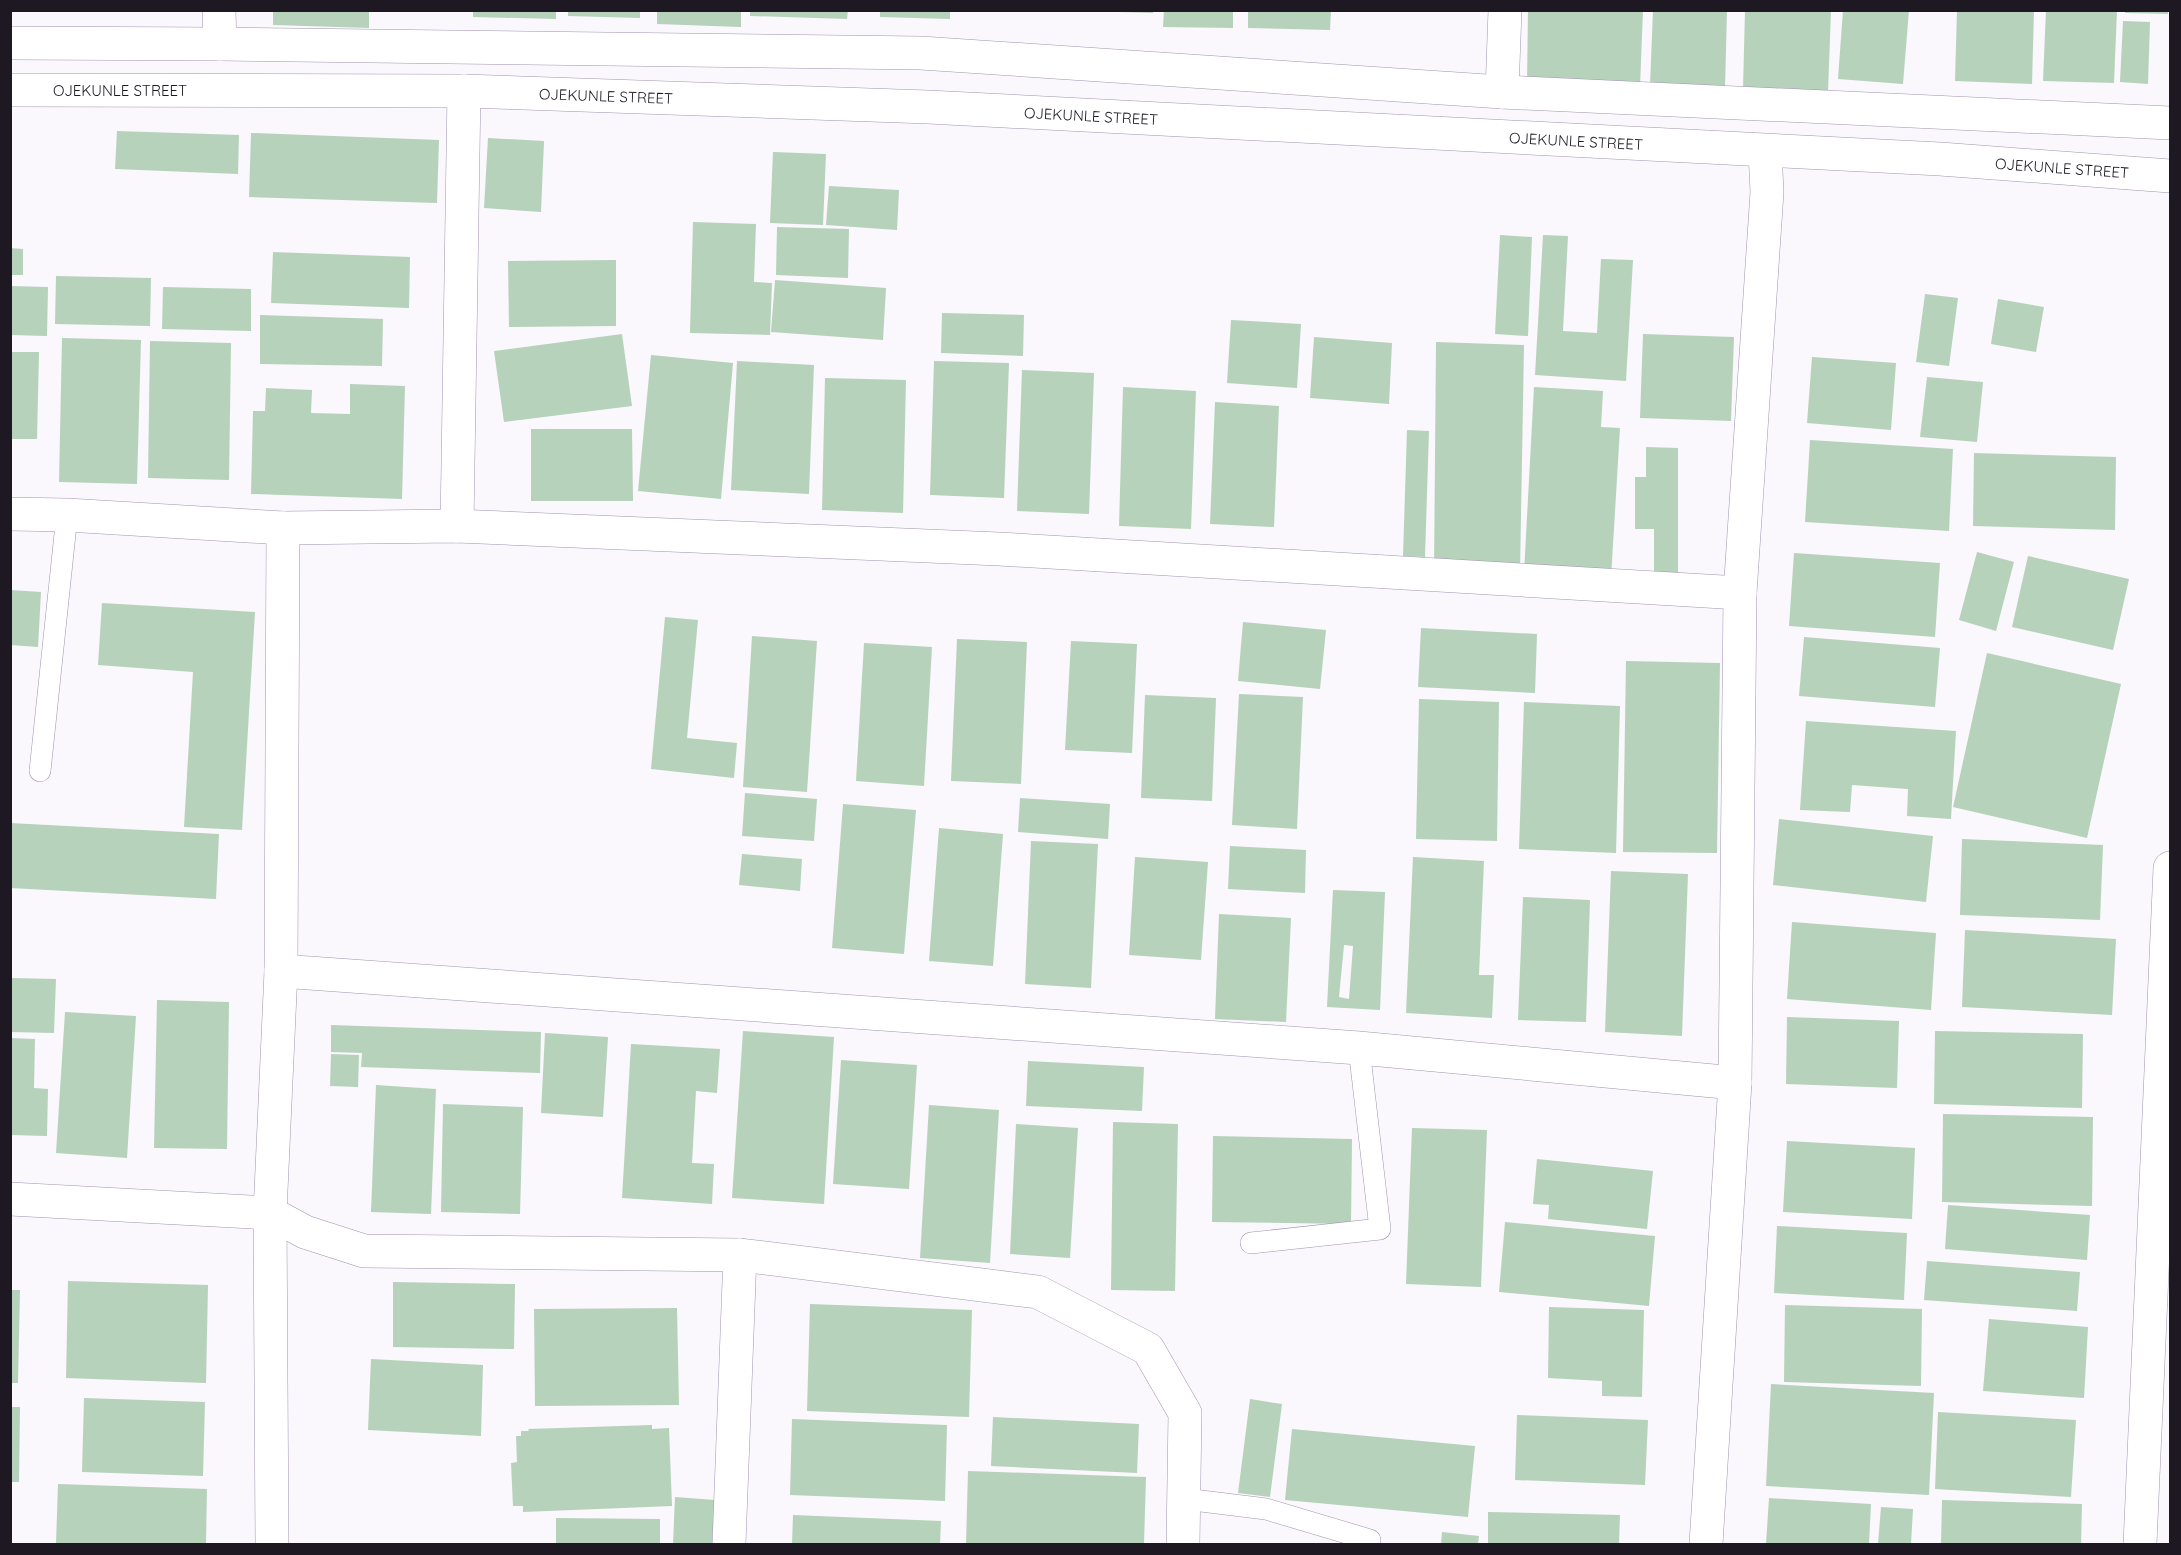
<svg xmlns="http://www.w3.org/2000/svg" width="2181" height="1555" viewBox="0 0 2181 1555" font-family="Quicksand,sans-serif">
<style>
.building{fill:#b6d2bb;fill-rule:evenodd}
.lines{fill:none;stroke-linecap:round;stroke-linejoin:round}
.service-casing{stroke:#a294b0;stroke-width:22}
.minor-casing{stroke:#a294b0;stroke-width:34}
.tertiary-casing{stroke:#a294b0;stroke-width:34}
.service{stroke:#fff;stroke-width:21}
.minor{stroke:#fff;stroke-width:33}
.tertiary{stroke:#fff;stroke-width:33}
.labels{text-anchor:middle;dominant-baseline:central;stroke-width:6;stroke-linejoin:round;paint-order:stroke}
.street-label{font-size:15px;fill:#1d1822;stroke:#fff}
</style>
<rect width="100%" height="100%" fill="#faf7fd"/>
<g class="building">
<polygon points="273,10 369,10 369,28 273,25"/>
<polygon points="473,10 556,10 556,19 473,17"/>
<polygon points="568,10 640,10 640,18 568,16"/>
<polygon points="657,10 741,10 741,27 657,24"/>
<polygon points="750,10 848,10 847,19 750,16"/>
<polygon points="880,10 950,10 950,19 880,17"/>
<polygon points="1119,10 1153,10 1153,13 1119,12"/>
<polygon points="1164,10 1233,10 1233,28 1163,27"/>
<polygon points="1248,10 1331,10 1330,30 1248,28"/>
<polygon points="1528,10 1643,10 1640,87 1527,83"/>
<polygon points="1653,10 1727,10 1725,89 1650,86"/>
<polygon points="1745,10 1831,10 1828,92 1743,89"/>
<polygon points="1843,10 1909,10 1903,84 1838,79"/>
<polygon points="1957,10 2034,10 2032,84 1955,81"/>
<polygon points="2046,10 2117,10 2114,83 2043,81"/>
<polygon points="2125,10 2168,10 2168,14 2125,13"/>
<polygon points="2123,21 2150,22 2148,84 2120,82"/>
<polygon points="117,131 239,135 238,174 115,169"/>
<polygon points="251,133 439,140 437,203 249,197"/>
<polygon points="488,138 544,141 541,212 484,208"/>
<polygon points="773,152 826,154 823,225 770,223"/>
<polygon points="829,186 899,190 897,230 826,225"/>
<polygon points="693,222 756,224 754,282 772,283 770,335 690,333"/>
<polygon points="777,227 849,229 848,278 776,275"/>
<polygon points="1500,235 1532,237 1528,336 1495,334"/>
<polygon points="1543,235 1568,236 1563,331 1597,333 1601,259 1633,260 1626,381 1535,375"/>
<polygon points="10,248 23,249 23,275 10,275"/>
<polygon points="273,252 410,257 409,308 271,303"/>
<polygon points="616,260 616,326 509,327 508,261"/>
<polygon points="56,276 151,278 150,326 55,324"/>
<polygon points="775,280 886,288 883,340 771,332"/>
<polygon points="10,286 48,287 47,336 10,335"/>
<polygon points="163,287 251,289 251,331 162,329"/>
<polygon points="1925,294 1958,298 1949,366 1916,362"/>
<polygon points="1998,299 2044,307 2036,352 1991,344"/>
<polygon points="942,313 1024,315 1023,356 941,353"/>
<polygon points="260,315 383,319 382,366 260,364"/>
<polygon points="1231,320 1301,324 1297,388 1227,383"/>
<polygon points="622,334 632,406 504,422 494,351"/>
<polygon points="1643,334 1734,337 1731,421 1640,418"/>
<polygon points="1314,337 1392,343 1389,404 1310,398"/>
<polygon points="62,338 141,340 137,484 59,482"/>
<polygon points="150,341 231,343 229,480 148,478"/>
<polygon points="1436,342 1524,345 1520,573 1434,571"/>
<polygon points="10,352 39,352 37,439 10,439"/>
<polygon points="651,355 733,363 721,499 638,491"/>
<polygon points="1812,357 1896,363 1891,430 1807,423"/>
<polygon points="737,361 814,365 809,494 731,490"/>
<polygon points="934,361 1009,363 1004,498 930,495"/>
<polygon points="1022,370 1094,373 1089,514 1017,511"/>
<polygon points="1927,377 1983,382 1977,442 1920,437"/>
<polygon points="825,378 906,380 903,513 822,510"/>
<polygon points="350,384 405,386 402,499 251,494 253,411 265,411 266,388 312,390 311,413 350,414"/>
<polygon points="1123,387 1196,391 1191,529 1119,526"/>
<polygon points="1534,387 1603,391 1601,427 1620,428 1611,578 1524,573"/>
<polygon points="1215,402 1279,406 1274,527 1210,524"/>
<polygon points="531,429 632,429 633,501 531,501"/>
<polygon points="1407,430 1429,431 1425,557 1403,556"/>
<polygon points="1810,440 1953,449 1949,531 1805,522"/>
<polygon points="1646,447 1678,448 1678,574 1654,573 1654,529 1635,529 1635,477 1646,477"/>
<polygon points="1974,453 2116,457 2115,530 1973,526"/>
<polygon points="1977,552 2014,562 1996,631 1959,620"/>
<polygon points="1794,553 1940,563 1935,637 1789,626"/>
<polygon points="2028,556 2129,579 2113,650 2012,627"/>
<polygon points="10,590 41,592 38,647 10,645"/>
<polygon points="102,603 255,612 242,830 184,827 193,672 98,665"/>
<polygon points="665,617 698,620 687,738 737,743 734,778 651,769"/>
<polygon points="1243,622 1326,630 1320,689 1238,681"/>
<polygon points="1421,628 1537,634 1535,693 1418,687"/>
<polygon points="752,636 817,641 807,792 743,787"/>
<polygon points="1804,637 1940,648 1935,707 1799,696"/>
<polygon points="957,639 1027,642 1021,784 951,781"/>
<polygon points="1071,641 1137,644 1132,753 1065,750"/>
<polygon points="864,643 932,647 924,786 856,781"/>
<polygon points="1987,653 2121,684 2087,838 1953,807"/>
<polygon points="1626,661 1720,663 1717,853 1623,852"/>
<polygon points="1239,694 1303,697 1297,829 1232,825"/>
<polygon points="1145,695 1216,698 1212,801 1141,798"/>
<polygon points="1419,699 1499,702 1497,841 1416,839"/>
<polygon points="1524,702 1620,706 1616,853 1519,849"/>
<polygon points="1806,721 1956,731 1951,819 1907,816 1908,789 1852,785 1850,812 1800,810"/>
<polygon points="745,793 817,799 814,841 742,836"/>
<polygon points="1020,798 1110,804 1108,839 1018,832"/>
<polygon points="843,804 916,810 904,954 832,948"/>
<polygon points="1779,819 1933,836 1926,902 1773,885"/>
<polygon points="10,823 219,834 216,899 10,888"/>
<polygon points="939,828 1003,834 993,966 929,961"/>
<polygon points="1962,839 2103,845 2100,920 1960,915"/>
<polygon points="1031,841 1098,844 1091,988 1025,984"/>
<polygon points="1230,846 1306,850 1305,893 1228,889"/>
<polygon points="742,854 802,859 800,891 739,885"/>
<polygon points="1135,857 1208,862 1201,960 1129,955"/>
<polygon points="1413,857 1484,861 1479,975 1494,975 1492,1018 1406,1013"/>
<polygon points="1611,871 1688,874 1682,1036 1605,1032"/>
<path d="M1333 890 1385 892 1380 1010 1327 1007ZM1344 945 1353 946 1349 999 1339 997Z"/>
<polygon points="1523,897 1590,900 1586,1022 1518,1020"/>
<polygon points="1219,914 1291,918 1286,1022 1215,1019"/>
<polygon points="1792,922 1936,933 1931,1010 1787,999"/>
<polygon points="1965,930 2116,939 2112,1015 1962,1007"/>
<polygon points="10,978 56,979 54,1033 10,1032"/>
<polygon points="157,1000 229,1002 227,1149 154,1148"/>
<polygon points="65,1012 136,1016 127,1158 56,1153"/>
<polygon points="1787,1017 1899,1021 1897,1088 1786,1084"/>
<polygon points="331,1025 541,1032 540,1073 361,1067 362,1053 331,1052"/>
<polygon points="743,1031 834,1037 824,1204 732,1198"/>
<polygon points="1935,1031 2083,1034 2082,1108 1934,1104"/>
<polygon points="545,1033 608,1037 603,1117 541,1113"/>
<polygon points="10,1038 35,1039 34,1088 48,1089 47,1136 10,1135"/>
<polygon points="631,1044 720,1049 717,1093 696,1091 692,1163 714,1164 712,1204 622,1198"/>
<polygon points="331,1054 359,1055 358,1087 330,1086"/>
<polygon points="841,1060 917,1065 909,1189 833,1184"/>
<polygon points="1028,1061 1144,1067 1142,1111 1026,1106"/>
<polygon points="376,1085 436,1089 431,1214 371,1212"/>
<polygon points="443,1104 523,1107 520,1214 441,1212"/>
<polygon points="929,1105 999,1110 990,1263 920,1258"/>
<polygon points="1943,1114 2093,1117 2092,1206 1942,1202"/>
<polygon points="1113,1122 1178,1124 1175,1291 1111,1290"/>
<polygon points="1016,1124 1078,1128 1070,1258 1010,1254"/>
<polygon points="1412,1128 1487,1130 1481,1287 1406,1284"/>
<polygon points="1213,1136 1352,1139 1351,1224 1212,1222"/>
<polygon points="1787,1141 1915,1148 1912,1219 1783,1212"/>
<polygon points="1537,1159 1653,1171 1647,1229 1548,1219 1549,1205 1533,1204"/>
<polygon points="1948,1205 2090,1215 2087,1260 1945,1249"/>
<polygon points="1505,1222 1655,1236 1649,1306 1499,1292"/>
<polygon points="1777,1226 1907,1233 1904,1300 1774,1293"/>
<polygon points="1927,1261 2080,1272 2077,1311 1924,1300"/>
<polygon points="68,1281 208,1285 206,1383 66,1378"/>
<polygon points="393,1282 515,1284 514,1349 393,1347"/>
<polygon points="10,1290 20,1290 18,1383 10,1383"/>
<polygon points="810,1304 972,1310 969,1417 807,1411"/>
<polygon points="1785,1305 1922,1309 1921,1386 1784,1382"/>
<polygon points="1549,1307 1644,1310 1642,1397 1602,1396 1602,1381 1548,1378"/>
<polygon points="677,1308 679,1405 535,1406 534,1309"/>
<polygon points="1989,1319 2088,1327 2084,1398 1983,1391"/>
<polygon points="371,1359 483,1365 481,1436 368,1430"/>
<polygon points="1771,1384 1934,1393 1929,1495 1766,1486"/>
<polygon points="84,1398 205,1402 203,1476 82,1472"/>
<polygon points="1250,1399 1282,1404 1270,1497 1238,1493"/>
<polygon points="10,1407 20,1407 19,1482 10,1482"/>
<polygon points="1938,1412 2076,1420 2071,1497 1935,1489"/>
<polygon points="1517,1415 1648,1420 1645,1485 1515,1480"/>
<polygon points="993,1417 1139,1424 1137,1473 991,1466"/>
<polygon points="792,1419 947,1425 945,1501 790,1495"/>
<polygon points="652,1425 652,1429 669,1428 672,1506 523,1512 523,1506 513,1506 511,1463 517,1462 516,1436 521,1436 521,1431 529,1431 528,1429"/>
<polygon points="1292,1429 1475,1446 1468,1517 1285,1500"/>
<polygon points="968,1471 1146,1477 1144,1544 966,1544"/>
<polygon points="58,1484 207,1489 206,1544 56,1544"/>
<polygon points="675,1497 715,1500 712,1544 673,1544"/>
<polygon points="1769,1498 1871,1504 1869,1544 1766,1544"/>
<polygon points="1942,1500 2082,1504 2081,1544 1941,1544"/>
<polygon points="1881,1507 1913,1509 1911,1544 1878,1544"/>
<polygon points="1488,1512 1620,1515 1619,1544 1488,1544"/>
<polygon points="793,1515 941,1521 940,1544 792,1544"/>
<polygon points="556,1518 660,1519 660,1544 556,1544"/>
<polygon points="1442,1532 1479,1536 1478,1544 1441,1544"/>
</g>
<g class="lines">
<defs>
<g id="service">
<polyline points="40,771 67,515"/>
<polyline points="1251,1243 1380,1229 1359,1048"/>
<polyline points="1185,1499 1266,1509 1370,1540"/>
</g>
<g id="minor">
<polyline points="219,10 220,44"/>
<polyline points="1502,92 1505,10"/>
<polyline points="10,514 67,515 283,528 457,526 999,549 1740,593"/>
<polyline points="457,526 464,91"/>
<polyline points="281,971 1359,1048 1735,1083"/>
<polyline points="10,1199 270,1213 305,1232 364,1251 740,1255 1038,1292 1148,1349 1185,1413 1183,1544"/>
<polyline points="272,1544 270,1213 281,971 283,528"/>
<polyline points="729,1544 740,1255"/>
<polyline points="1706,1544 1735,1083 1740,593 1767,192 1765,151"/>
<polyline points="2140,1544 2170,868"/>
</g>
<g id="tertiary">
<polyline points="10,43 220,44 921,53 1502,92 2170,123"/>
<polyline points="10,90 464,91 928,107 1940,159 2170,176"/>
</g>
</defs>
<use href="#service" class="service-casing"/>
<use href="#minor" class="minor-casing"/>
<use href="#tertiary" class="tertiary-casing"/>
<use href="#service" class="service"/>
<use href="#minor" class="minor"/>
<use href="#tertiary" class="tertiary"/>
</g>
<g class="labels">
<g class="street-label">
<text x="120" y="90">OJEKUNLE STREET</text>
<text transform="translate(606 96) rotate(2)">OJEKUNLE STREET</text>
<text transform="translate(1091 116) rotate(3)">OJEKUNLE STREET</text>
<text transform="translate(1576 141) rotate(3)">OJEKUNLE STREET</text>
<text transform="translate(2062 168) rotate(4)">OJEKUNLE STREET</text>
</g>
</g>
<rect width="2181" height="1555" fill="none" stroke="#1d1822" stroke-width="24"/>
</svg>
